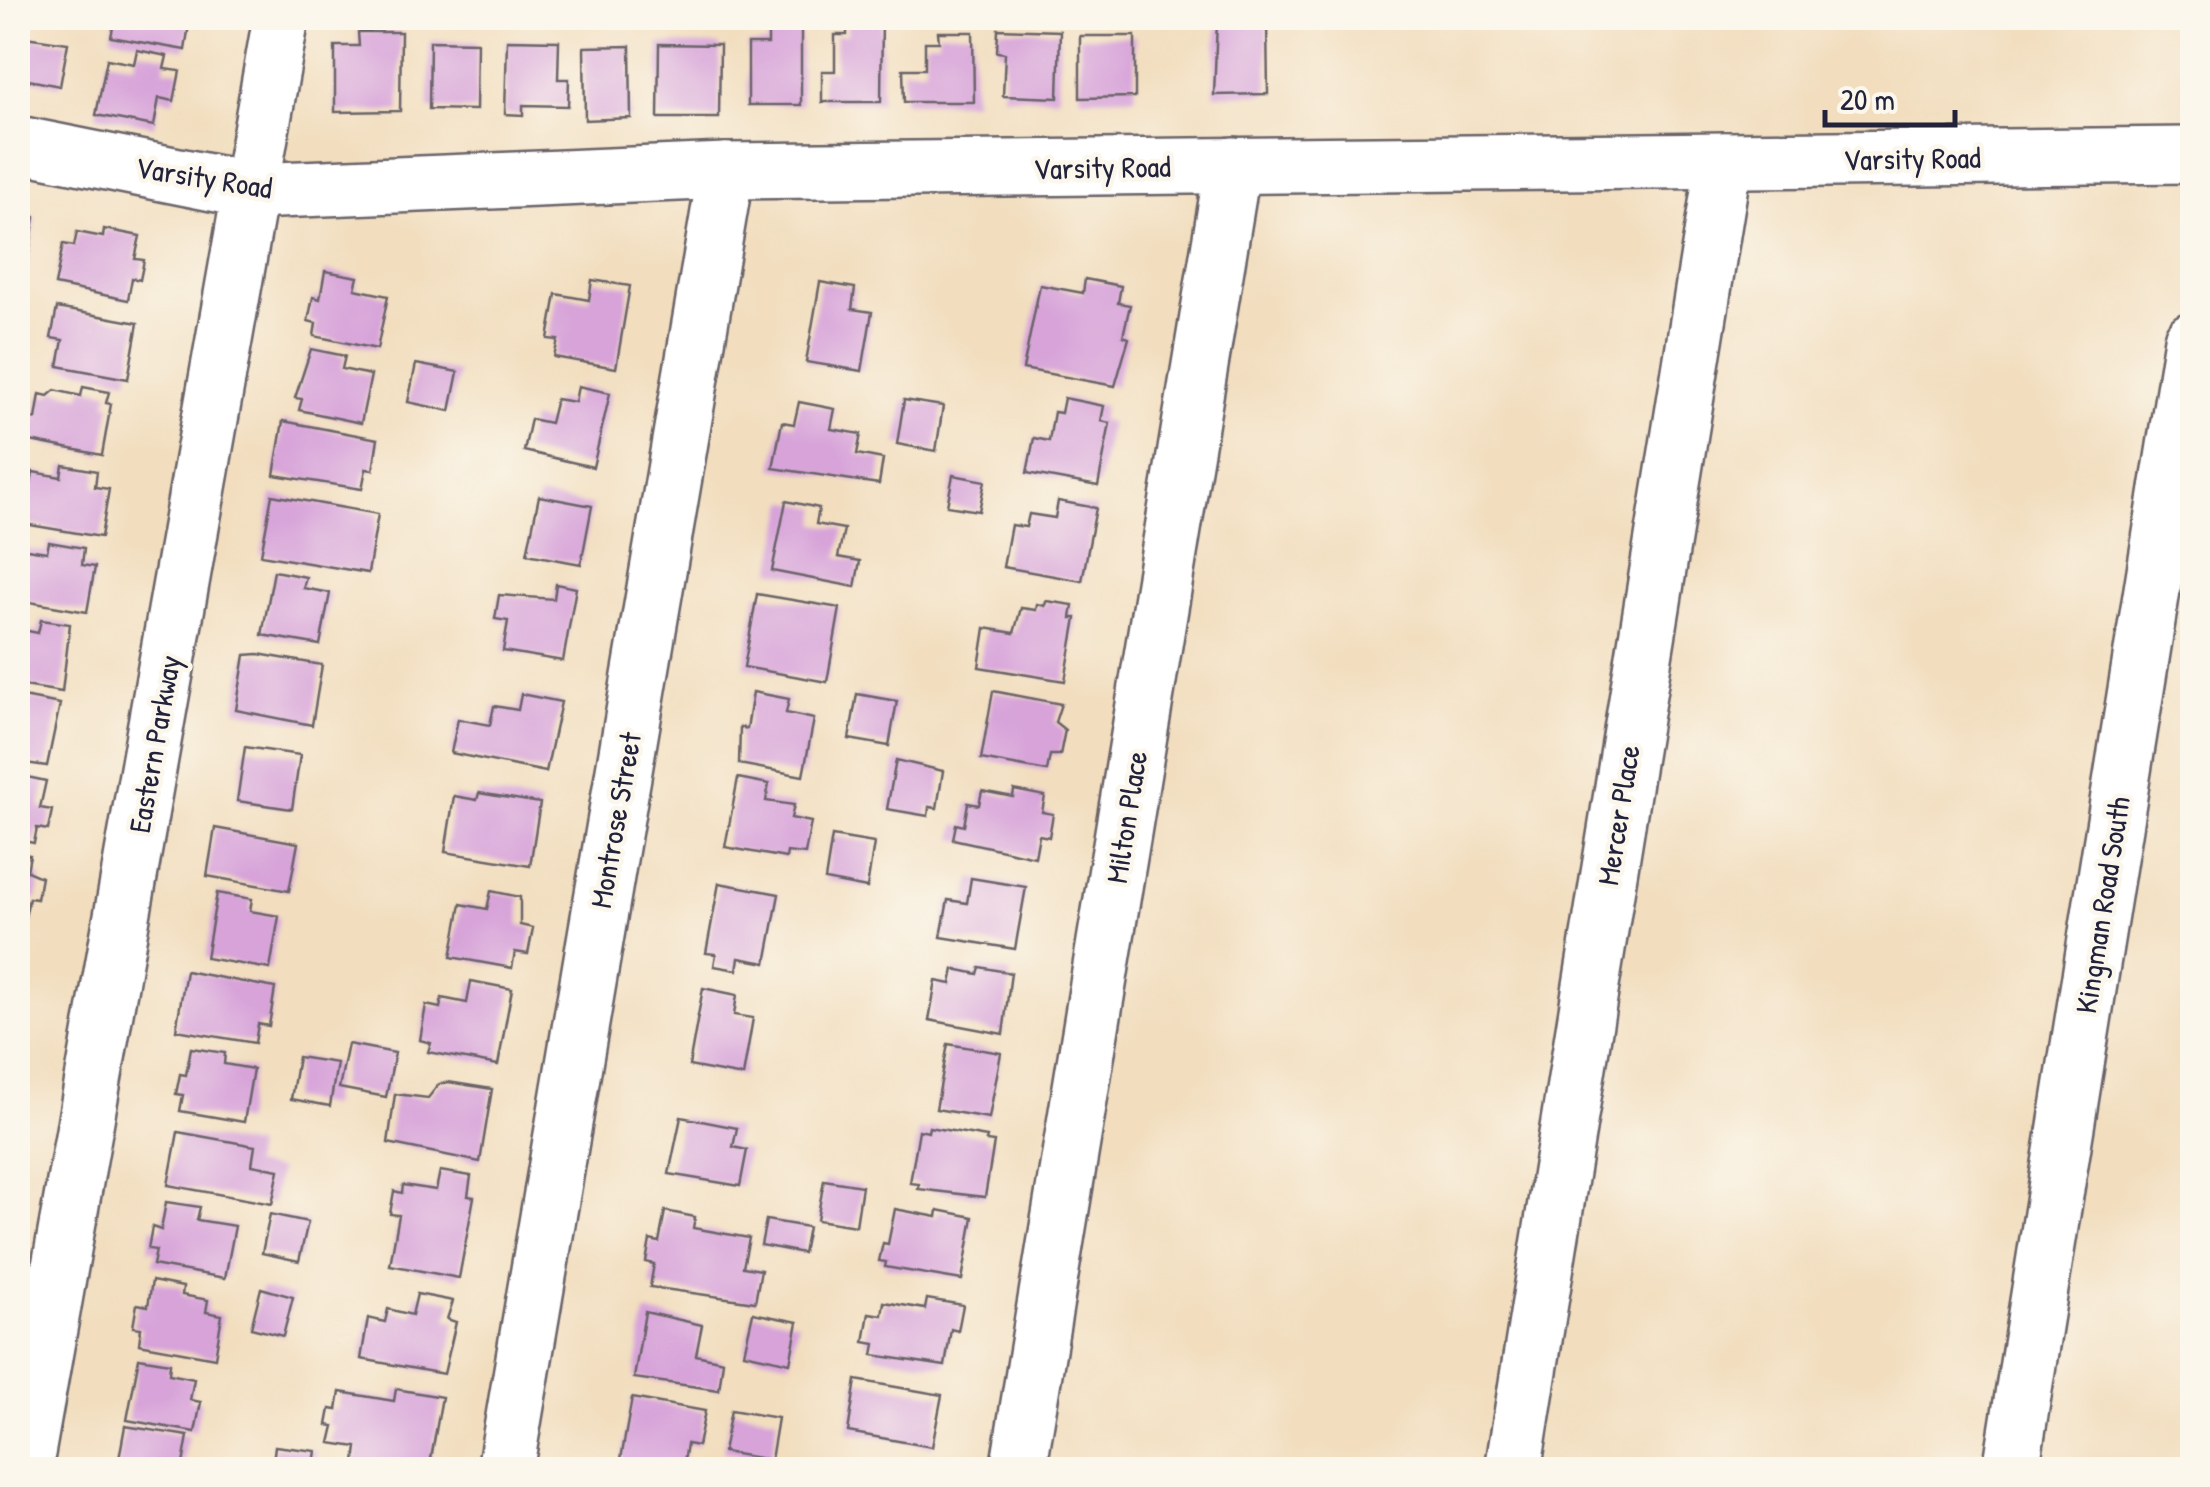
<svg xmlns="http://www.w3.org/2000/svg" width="2210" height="1487" viewBox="0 0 2210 1487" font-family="'Patrick Hand',sans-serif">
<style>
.building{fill:#d7a3d9}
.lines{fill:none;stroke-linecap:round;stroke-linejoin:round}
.minor-casing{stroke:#6b6469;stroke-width:60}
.minor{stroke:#fff;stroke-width:55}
.labels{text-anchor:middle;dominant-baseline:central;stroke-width:9;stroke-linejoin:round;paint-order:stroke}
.street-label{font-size:30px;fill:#22223b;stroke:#fbf7ec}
</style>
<rect width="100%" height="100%" fill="#fbf7ec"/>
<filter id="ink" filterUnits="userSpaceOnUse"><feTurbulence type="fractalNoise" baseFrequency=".01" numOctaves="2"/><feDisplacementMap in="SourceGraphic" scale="20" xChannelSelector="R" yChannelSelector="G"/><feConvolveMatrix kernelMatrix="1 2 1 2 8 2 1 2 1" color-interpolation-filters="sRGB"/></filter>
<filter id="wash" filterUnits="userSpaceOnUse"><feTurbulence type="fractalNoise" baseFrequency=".0048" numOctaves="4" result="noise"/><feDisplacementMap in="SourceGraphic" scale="40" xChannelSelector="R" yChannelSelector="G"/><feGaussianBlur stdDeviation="2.25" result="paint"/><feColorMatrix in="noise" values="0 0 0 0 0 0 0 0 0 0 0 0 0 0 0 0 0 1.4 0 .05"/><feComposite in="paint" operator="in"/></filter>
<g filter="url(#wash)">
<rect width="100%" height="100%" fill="#f2debf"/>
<g id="blocks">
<g class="building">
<polygon points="115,18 190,18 185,50 111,37"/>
<polygon points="847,18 882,18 881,102 822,102 822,71 835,71 835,35 847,35"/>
<polygon points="1217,21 1267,21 1268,94 1214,95"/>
<polygon points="768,28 801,28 801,105 748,105 748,44 768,44"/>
<polygon points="998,29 1060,31 1058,98 1003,96 1005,53 997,52"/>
<polygon points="358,32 401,32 400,111 335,112 335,46 359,46"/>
<polygon points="938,32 973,32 974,102 904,102 903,69 925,69 925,42 939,42"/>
<polygon points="1080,36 1135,36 1135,97 1080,98"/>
<polygon points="25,37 68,43 60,86 18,78"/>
<polygon points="507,40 559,41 558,79 569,79 568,106 523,105 523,115 505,114"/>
<polygon points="430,41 477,42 476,110 429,109"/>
<polygon points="659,44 720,45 719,118 658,118"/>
<polygon points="630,46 631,118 585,120 584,47"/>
<polygon points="137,50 167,56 164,69 180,71 174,101 159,98 154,126 96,115 107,59 134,64"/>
<polygon points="18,215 35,217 25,277 18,275"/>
<polygon points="104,229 140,236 135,259 144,260 140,280 132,278 128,300 55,285 63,244 74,246 77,232 103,237"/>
<polygon points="325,271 358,277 355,289 388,296 377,349 314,336 316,323 308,321 313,297 320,299"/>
<polygon points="1085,279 1121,286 1118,303 1130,305 1123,336 1129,338 1115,386 1023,369 1040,285 1083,293"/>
<polygon points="592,280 630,286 616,368 554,357 558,340 548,339 556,294 589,300"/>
<polygon points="820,282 855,288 852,309 872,312 862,371 806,362"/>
<polygon points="57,308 138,323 128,379 58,366 63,340 51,338"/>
<polygon points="311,349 345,356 342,369 371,375 361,423 299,410 302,399 295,398"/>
<polygon points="416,364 458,372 450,411 408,402"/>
<polygon points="578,386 610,393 593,467 524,451 531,419 550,423 556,399 575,402"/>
<polygon points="83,387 109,392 106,403 111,404 102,455 20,439 26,418 36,419 40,394 48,396 55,390 81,396"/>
<polygon points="1064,398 1104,406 1101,421 1110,423 1098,486 1027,473 1034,438 1049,441 1054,412 1061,413"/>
<polygon points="904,400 943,406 936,451 897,444"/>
<polygon points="799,402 835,409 831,429 861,434 857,454 883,459 879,484 773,468 782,422 794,424"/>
<polygon points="283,421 378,439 373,470 366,469 362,489 274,475"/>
<polygon points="63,465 97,471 95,487 109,489 101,537 18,523 20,493 29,495 33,472 61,477"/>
<polygon points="953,475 985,481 979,511 947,506"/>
<polygon points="272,495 378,514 368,573 261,555"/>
<polygon points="539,496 592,506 581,564 527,554"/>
<polygon points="786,501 819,508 816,524 844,529 838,557 860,561 855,587 772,571"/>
<polygon points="1058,501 1096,508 1082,581 1003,567 1011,525 1026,527 1029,514 1055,518"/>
<polygon points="49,542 84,548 82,565 95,567 87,612 18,600 20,548 47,552"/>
<polygon points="274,571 306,577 303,588 330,593 320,645 262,635"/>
<polygon points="556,584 576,588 563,661 503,651 508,621 495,619 499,595 554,599"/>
<polygon points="757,594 840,608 827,682 744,667"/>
<polygon points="1046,601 1073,605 1071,618 1076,618 1065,681 979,667 985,628 1014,633 1021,608 1036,610 1037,604 1045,606"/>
<polygon points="41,620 70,624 62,692 18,685 18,629 38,633"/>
<polygon points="258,654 322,665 312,725 236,710 245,655"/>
<polygon points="993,691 1061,704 1055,722 1065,730 1060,755 1050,755 1047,771 981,759"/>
<polygon points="753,692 789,699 786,713 814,719 803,776 739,764 740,727 747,729"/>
<polygon points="521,694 561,702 546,772 451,753 458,719 490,725 494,706 518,710"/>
<polygon points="857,694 897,701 889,746 849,739"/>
<polygon points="18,696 60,704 47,766 18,762"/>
<polygon points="245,747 300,755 292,809 237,801"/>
<polygon points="896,760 943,771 937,808 929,807 928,816 887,809"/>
<polygon points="18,775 46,781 40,808 52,810 48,830 37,828 34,843 18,840"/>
<polygon points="738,778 769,784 766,801 794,805 791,818 811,822 805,854 787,852 786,858 725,847"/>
<polygon points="1014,790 1045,796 1042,812 1053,814 1049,837 1039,835 1035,857 953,839 956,824 964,826 968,803 979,805 982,791 1013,797"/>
<polygon points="479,793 540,803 530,866 445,852 454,796 477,800"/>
<polygon points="215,828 298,843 289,891 207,876"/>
<polygon points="832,836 874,843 867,888 825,880"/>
<polygon points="18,853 30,855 27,871 41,877 37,899 29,898 24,923 18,922"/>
<polygon points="971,878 1026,887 1015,949 941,937 948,900 967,903"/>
<polygon points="719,883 779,894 766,963 739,958 737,970 714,966 716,954 706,953"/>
<polygon points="491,891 520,897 520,925 533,928 528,954 515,952 512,968 451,957 461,904 487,909"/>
<polygon points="217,893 252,899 250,911 279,916 270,969 206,958"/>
<polygon points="980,967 1011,973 1003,1034 929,1020 936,981 951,984 954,969 978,974"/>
<polygon points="186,971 275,988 269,1026 258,1024 255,1043 176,1030"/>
<polygon points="471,981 512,989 498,1065 428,1052 431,1043 420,1040 426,1005 440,1008 442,998 467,1003"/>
<polygon points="703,988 737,995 734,1015 753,1018 743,1076 689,1066"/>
<polygon points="348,1044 395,1053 386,1097 339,1088"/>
<polygon points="948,1044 1001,1053 989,1118 936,1109"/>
<polygon points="191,1048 225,1053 224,1064 253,1069 244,1122 180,1111 183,1095 176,1094 180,1074 186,1075"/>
<polygon points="298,1057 337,1063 330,1106 291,1099"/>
<polygon points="448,1082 492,1089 480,1162 388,1143 395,1094 428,1098 439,1084"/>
<polygon points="681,1117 737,1128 733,1147 747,1150 740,1186 669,1174"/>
<polygon points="929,1127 987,1137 986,1141 994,1142 985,1197 918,1189 919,1184 910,1183 919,1130 928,1132"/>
<polygon points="178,1132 255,1146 252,1165 279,1170 272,1204 168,1185"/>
<polygon points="440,1171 471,1176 468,1196 474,1197 459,1278 390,1265 399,1215 390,1214 394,1191 402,1193 403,1185 436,1190"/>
<polygon points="824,1180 862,1186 856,1226 817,1220"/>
<polygon points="166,1202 200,1207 197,1220 235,1226 225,1278 153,1265 156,1250 148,1249 152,1227 161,1230"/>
<polygon points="895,1209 937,1217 938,1210 973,1217 962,1280 885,1267 886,1262 879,1261 883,1243 888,1244"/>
<polygon points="665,1211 695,1217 693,1228 749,1238 743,1267 761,1270 755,1302 650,1287 654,1264 646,1262 650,1240 659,1242"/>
<polygon points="270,1214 308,1222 299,1261 262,1253"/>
<polygon points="766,1220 808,1227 803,1253 761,1245"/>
<polygon points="152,1281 183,1287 182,1295 208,1300 206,1312 222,1315 215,1358 139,1344 141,1328 133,1327 137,1304 148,1306"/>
<polygon points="261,1288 293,1297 283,1336 251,1328"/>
<polygon points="417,1294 453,1301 447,1319 456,1322 444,1374 361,1359 368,1318 385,1322 388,1309 412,1315"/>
<polygon points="927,1299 963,1305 958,1331 951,1329 945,1366 873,1355 875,1344 864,1342 869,1313 882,1315 884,1302 925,1309"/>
<polygon points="645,1312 702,1325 696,1355 723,1361 719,1390 634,1378"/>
<polygon points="753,1313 798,1322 790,1363 744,1353"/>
<polygon points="139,1358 170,1363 169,1374 194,1379 190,1400 201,1402 195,1432 127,1420"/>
<polygon points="856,1380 942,1395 932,1447 848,1432"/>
<polygon points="396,1389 442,1397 429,1470 354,1470 357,1447 330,1443 334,1426 327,1425 330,1409 337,1410 340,1392 394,1401"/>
<polygon points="632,1398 705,1411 698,1446 687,1444 683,1468 657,1463 656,1470 619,1470"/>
<polygon points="731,1410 778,1418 771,1460 723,1452"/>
<polygon points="125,1426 188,1436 182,1470 117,1470"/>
<polygon points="275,1446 316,1451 313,1470 272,1470"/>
</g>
</g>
</g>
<g filter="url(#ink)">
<use href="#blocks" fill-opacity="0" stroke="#6b6469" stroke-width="2.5"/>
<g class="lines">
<defs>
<g id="minor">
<polyline points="18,144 253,191 726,171 2192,155"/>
<polyline points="24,1470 281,18"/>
<polyline points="505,1470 726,171"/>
<polyline points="1018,1470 1233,165"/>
<polyline points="1513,1470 1724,160"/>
<polyline points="2011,1470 2192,340"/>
</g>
</defs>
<use href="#minor" class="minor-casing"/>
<use href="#minor" class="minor"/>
</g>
</g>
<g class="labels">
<g class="street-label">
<text transform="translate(1912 158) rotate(-1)">Varsity Road</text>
<text transform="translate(1102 167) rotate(-1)">Varsity Road</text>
<text transform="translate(204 177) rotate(9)">Varsity Road</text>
<text transform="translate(154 744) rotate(-80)">Eastern Parkway</text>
<text transform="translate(1618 815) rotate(-81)">Mercer Place</text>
<text transform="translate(1126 817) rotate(-81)">Milton Place</text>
<text transform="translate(615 820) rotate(-80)">Montrose Street</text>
<text transform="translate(2102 905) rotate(-81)">Kingman Road South</text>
</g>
</g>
<rect width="2210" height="1487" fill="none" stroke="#fbf7ec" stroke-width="60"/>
<path d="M1825 110v15h130v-15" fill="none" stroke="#22223b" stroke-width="5"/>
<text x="1840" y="110" font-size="30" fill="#22223b" stroke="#fbf7ec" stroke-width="8" paint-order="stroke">20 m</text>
</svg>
